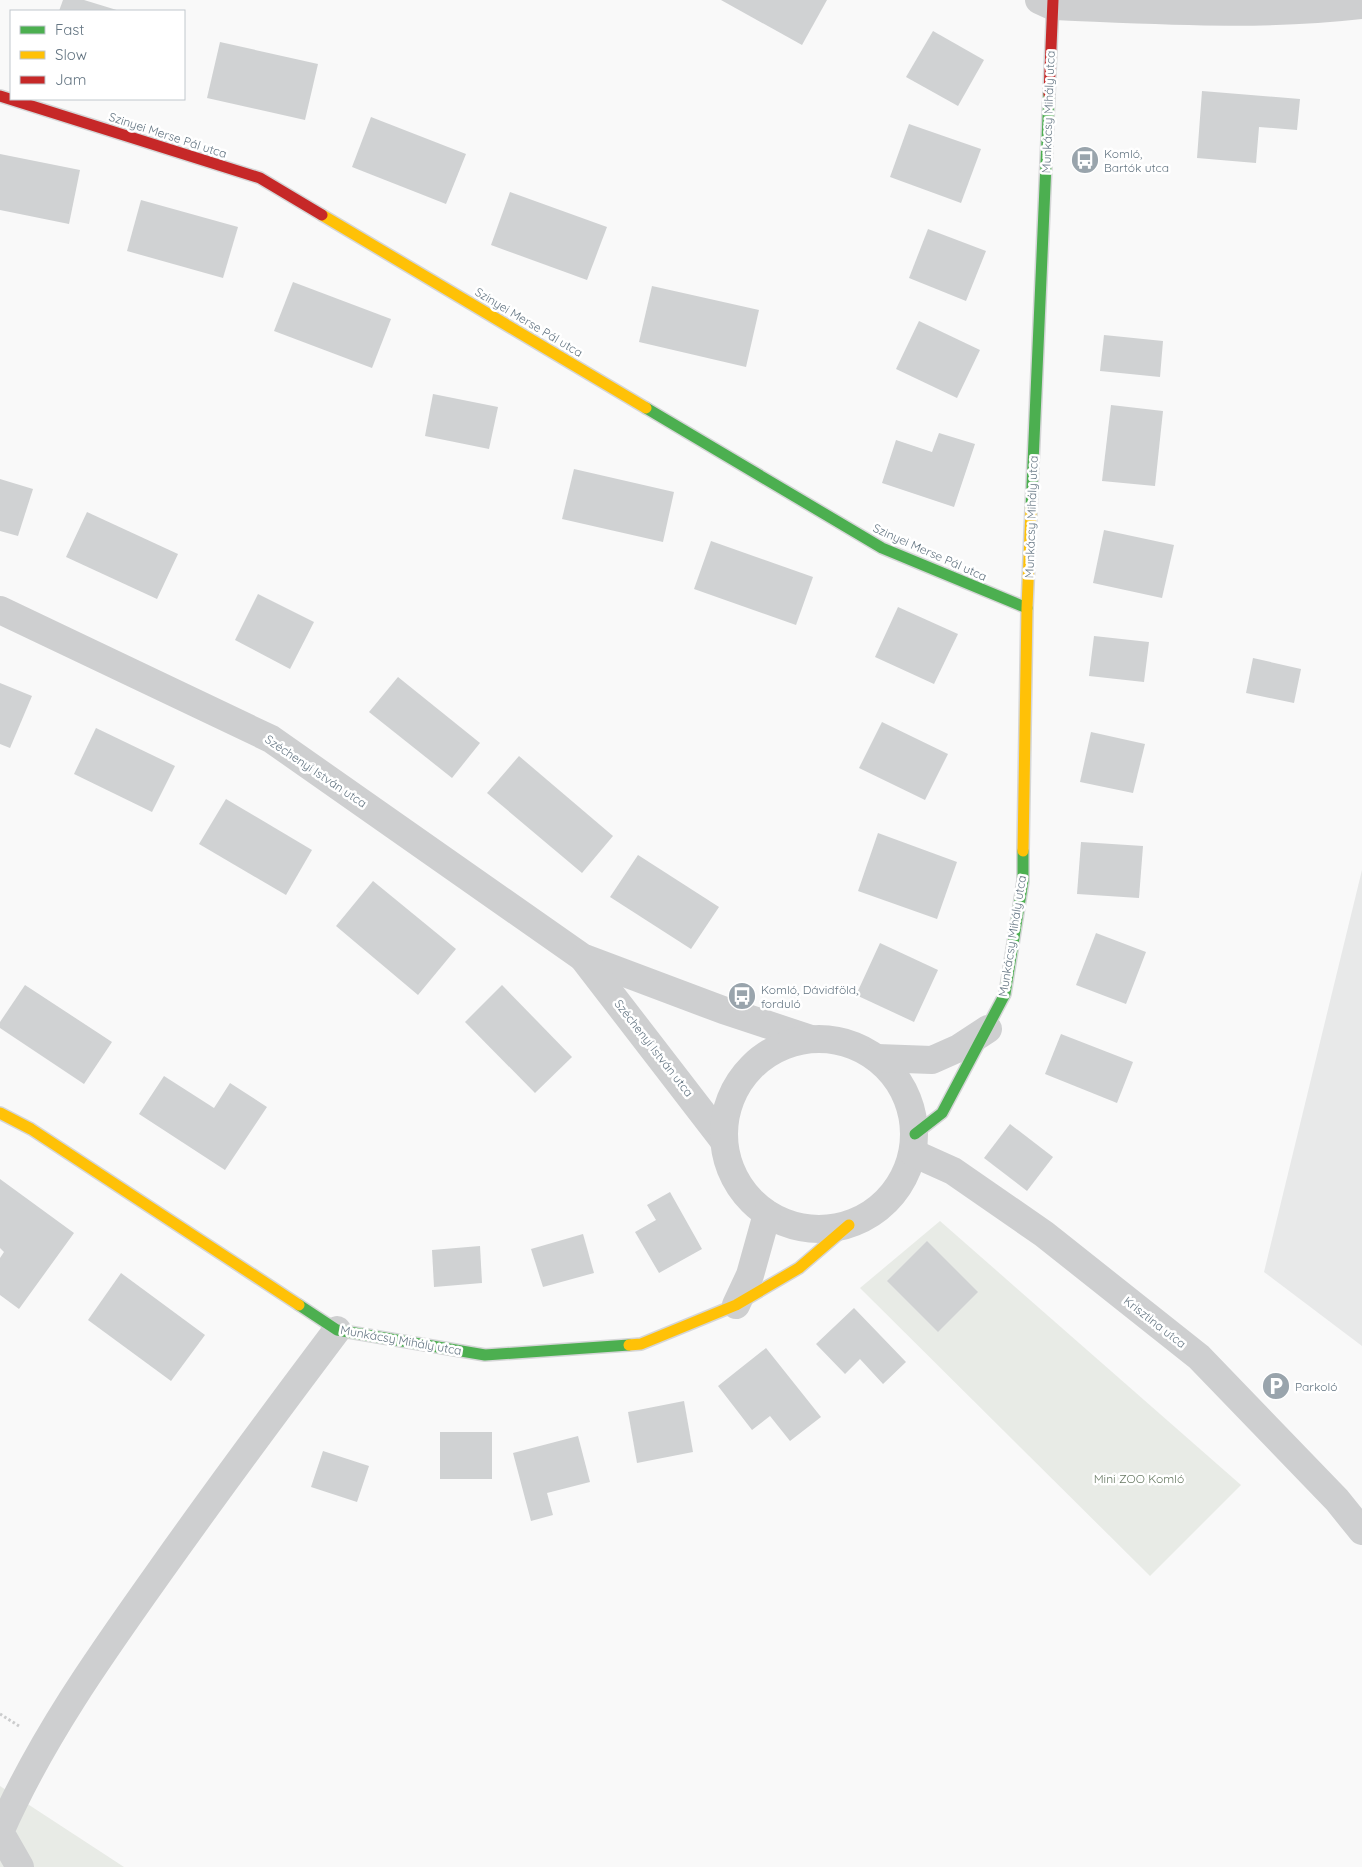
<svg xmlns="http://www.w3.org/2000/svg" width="1362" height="1867" viewBox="0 0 1362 1867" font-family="Quicksand,sans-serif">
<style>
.built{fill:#e8e9e9}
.green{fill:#e8ebe6}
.building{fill:#d0d2d3}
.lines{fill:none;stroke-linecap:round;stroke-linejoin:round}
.fast-casing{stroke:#d5d6d7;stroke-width:14}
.slow-casing{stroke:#d5d6d7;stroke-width:14}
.jam-casing{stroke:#d5d6d7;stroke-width:14}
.path{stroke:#cbcccd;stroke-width:3;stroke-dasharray:2.5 2.5;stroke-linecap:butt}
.street{stroke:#cecfd0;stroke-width:28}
.fast{stroke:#4caf50;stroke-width:11}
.slow{stroke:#ffc107;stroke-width:11}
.jam{stroke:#c62828;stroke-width:11}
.labels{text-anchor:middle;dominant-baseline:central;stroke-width:5;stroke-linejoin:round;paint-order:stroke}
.street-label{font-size:12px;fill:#657683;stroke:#fff}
.poi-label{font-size:12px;fill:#657683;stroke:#fff;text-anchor:start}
.park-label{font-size:12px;fill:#687a64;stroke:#fff}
</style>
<rect width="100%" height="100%" fill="#f9f9f9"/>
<polygon class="built" points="1362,870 1362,1346 1264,1272"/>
<g class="green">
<polygon points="940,1221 1241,1485 1150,1576 860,1288"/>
<polygon points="0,1786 124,1867 0,1867"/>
</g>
<g class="building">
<polygon points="63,0 84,0 120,11 59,11"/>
<polygon points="721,0 827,0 802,45"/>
<polygon points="933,31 984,60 958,106 906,77"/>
<polygon points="220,42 318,64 305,120 207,98"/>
<polygon points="1202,91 1300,99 1297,130 1259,127 1256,163 1197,158"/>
<polygon points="371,117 466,154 446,204 352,167"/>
<polygon points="909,124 981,149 961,203 890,177"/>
<polygon points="0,154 80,170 69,224 0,210"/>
<polygon points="510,192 607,227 587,280 491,245"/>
<polygon points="141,200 238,227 223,278 127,251"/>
<polygon points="928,229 986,251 966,301 909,278"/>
<polygon points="293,282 391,319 372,368 274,331"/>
<polygon points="652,286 759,310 746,367 639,342"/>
<polygon points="919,321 980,350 957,398 896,369"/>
<polygon points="1104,335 1163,341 1160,377 1100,371"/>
<polygon points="433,394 498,407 489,449 425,436"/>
<polygon points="1111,405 1163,411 1155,486 1102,481"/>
<polygon points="939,433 975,444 954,507 882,483 896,440 932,452"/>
<polygon points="574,469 674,492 663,542 562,519"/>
<polygon points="0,479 33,489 18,536 0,531"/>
<polygon points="87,512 178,554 157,599 66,557"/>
<polygon points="1104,530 1174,545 1162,598 1093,583"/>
<polygon points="711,541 813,577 796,625 694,589"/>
<polygon points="258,594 314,622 290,669 235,640"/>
<polygon points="898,607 958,634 934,684 875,657"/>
<polygon points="1094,636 1149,642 1144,682 1089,676"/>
<polygon points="1253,658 1301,669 1294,703 1246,693"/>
<polygon points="398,677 480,743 452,778 369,712"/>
<polygon points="0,683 32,696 10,748 0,744"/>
<polygon points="882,722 948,754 925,800 859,768"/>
<polygon points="96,728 175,766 152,812 74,774"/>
<polygon points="1091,732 1145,744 1133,793 1080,782"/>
<polygon points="519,756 613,836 582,873 487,793"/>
<polygon points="226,799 312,850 286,895 199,844"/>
<polygon points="878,833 957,862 937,919 858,891"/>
<polygon points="1081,842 1143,846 1139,898 1077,894"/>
<polygon points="638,855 719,907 691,949 610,897"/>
<polygon points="373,881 456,949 418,995 336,926"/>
<polygon points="1096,933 1146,952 1126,1004 1076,985"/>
<polygon points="880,943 938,970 914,1022 856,995"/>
<polygon points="25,985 112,1042 84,1084 0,1028 0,1022"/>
<polygon points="502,985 572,1057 535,1093 465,1022"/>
<polygon points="1061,1034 1133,1062 1117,1103 1045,1074"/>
<polygon points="164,1076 214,1108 230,1083 267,1107 225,1170 139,1114"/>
<polygon points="1010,1124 1053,1157 1027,1191 984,1158"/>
<polygon points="0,1179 74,1233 19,1309 0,1295 0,1258 4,1252 0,1248"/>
<polygon points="670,1192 702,1249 659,1273 635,1232 656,1220 647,1205"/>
<polygon points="583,1234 594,1273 543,1287 531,1249"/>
<polygon points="927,1241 978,1292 938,1332 887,1281"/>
<polygon points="480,1246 482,1283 434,1287 432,1250"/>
<polygon points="121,1273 205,1335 171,1381 88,1320"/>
<polygon points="854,1308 906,1362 883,1384 860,1359 845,1374 816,1344"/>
<polygon points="766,1348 821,1417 790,1441 770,1416 752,1430 718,1386"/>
<polygon points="684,1401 693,1452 637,1463 628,1412"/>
<rect x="440" y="1432" width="52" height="47"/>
<polygon points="578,1436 590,1482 547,1493 553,1515 531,1521 513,1453"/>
<polygon points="323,1451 369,1466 357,1502 311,1487"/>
</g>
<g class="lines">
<defs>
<g id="fast">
<polyline points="646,408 882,548 1027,608"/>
<polyline points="1031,509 1049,94"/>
<polyline points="915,1134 942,1113 1005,994 1023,881 1023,851"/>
<polyline points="299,1305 337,1330 485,1355 629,1345"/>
</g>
<g id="slow">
<polyline points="322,215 646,408"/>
<polyline points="1023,851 1027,608 1031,509"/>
<polyline points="0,1113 31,1129 299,1305"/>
<polyline points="629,1345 641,1344 736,1305 799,1268 849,1225"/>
</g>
<g id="jam">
<polyline points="1049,94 1053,0"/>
<polyline points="0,96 260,178 322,215"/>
</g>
</defs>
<use href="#fast" class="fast-casing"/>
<use href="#slow" class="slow-casing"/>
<use href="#jam" class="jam-casing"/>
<polyline class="path" points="0,1714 19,1726"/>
<g class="street">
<path d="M1039 0 1052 6C1156 10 1259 17 1362 5"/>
<polyline points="0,610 271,739 582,957 723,1010 811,1039"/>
<polyline points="583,958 724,1141"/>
<circle cx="819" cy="1134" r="95"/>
<polyline points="877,1058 932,1060 959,1048 988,1029"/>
<polyline points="913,1153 953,1171 1044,1234 1199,1357 1337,1500 1362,1531"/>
<polyline points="736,1305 750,1275 767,1214"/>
<path d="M20 1867 0 1832C41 1739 99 1657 158 1574 216 1492 276 1411 337 1330"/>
</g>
<use href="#fast" class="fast"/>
<use href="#slow" class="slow"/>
<use href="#jam" class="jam"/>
</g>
<defs>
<symbol id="bus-disc" viewBox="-11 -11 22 22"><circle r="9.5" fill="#99a4ac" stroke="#fff"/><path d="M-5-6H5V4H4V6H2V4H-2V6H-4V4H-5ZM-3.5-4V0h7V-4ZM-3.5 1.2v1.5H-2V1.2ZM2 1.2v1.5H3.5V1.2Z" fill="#fff"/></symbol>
<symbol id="parking-disc" viewBox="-11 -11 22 22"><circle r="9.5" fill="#99a4ac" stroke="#fff"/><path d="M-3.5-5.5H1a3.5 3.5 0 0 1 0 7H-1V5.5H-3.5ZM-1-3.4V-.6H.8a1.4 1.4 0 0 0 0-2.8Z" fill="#fff"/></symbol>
</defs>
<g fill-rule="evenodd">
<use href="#bus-disc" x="1069" y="144" width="32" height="32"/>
<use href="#bus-disc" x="726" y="980" width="32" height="32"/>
<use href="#parking-disc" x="1260" y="1370" width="32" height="32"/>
</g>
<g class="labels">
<g class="street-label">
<text transform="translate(1048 112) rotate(-88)">Munkácsy Mihály utca</text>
<text transform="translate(168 135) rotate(18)">Szinyei Merse Pál utca</text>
<text transform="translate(529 322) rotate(31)">Szinyei Merse Pál utca</text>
<text transform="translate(1031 517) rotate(-88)">Munkácsy Mihály utca</text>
<text transform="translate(930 552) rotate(24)">Szinyei Merse Pál utca</text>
<text transform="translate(316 771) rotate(34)">Széchenyi István utca</text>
<text transform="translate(1012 936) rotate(-81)">Munkácsy Mihály utca</text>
<text transform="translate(654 1048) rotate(52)">Széchenyi István utca</text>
<text transform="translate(1155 1322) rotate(38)">Krisztina utca</text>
<text transform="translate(401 1340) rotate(10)">Munkácsy Mihály utca</text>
</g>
<g class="poi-label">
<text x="1104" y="153">Komló,<tspan x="1104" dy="14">Bartók utca</tspan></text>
<text x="761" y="989">Komló, Dávidföld,<tspan x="761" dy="14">forduló</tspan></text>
<text x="1295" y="1386">Parkoló</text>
</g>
<g class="park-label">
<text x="1139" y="1478">Mini ZOO Komló</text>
</g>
</g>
<rect x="10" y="10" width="175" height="90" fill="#ffffff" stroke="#c1c8cd"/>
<rect x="20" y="26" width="25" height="8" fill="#4caf50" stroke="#c1c8cd"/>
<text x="55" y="35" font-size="15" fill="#657683">Fast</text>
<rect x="20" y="51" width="25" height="8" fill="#ffc107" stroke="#c1c8cd"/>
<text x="55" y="60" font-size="15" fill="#657683">Slow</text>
<rect x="20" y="76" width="25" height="8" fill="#c62828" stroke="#c1c8cd"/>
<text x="55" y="85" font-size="15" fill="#657683">Jam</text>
</svg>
